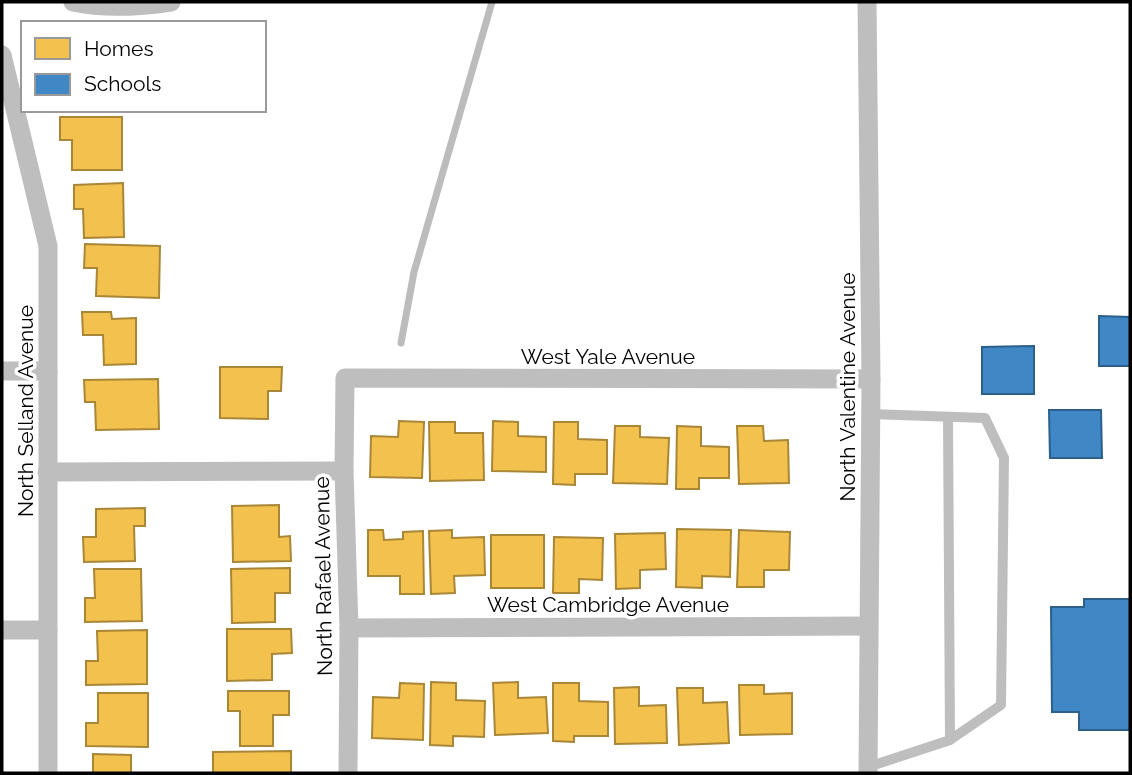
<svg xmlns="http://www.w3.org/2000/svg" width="1132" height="775" viewBox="0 0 1132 775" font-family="Raleway,sans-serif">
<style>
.homes{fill:#f2c14e;stroke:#a98737;stroke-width:2}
.schools{fill:#3f88c5;stroke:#2c5f8a;stroke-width:2}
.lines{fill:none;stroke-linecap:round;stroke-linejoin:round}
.stream{stroke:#bcbcbc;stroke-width:7}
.service{stroke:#bebebe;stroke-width:10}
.minor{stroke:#bebebe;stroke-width:19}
.labels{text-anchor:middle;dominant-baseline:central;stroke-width:7;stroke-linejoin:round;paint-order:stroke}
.street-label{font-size:21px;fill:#000;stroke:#fff}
</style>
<rect width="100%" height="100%" fill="#fff"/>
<g class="homes">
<polygon points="60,117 122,117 122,170 72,170 72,140 60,140"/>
<polygon points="123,183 124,237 84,238 83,209 74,209 74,185"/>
<polygon points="85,244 160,246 159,298 96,296 97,268 84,268"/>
<polygon points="82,312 111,312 112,319 136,318 136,364 104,365 103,335 83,335"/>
<polygon points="220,367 282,367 281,391 268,391 268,419 220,418"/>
<polygon points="158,379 159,429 96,430 95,402 85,402 84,380"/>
<polygon points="399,421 424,422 422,478 370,477 371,436 398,437"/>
<polygon points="493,421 518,422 518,436 546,437 546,472 492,471"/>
<polygon points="429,422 455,422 455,433 483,433 484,480 430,481"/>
<polygon points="554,422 578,422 578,439 607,440 607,474 575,474 575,485 553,484"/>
<polygon points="615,426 640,426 640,437 669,438 667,484 613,483"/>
<polygon points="677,426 701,427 701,446 729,447 729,478 699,478 699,489 676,489"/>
<polygon points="737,426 763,426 764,441 788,440 789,483 739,484"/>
<polygon points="279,505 279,537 290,536 291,561 233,562 232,506"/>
<polygon points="145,508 145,526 134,526 135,561 84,562 83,537 96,537 96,509"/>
<polygon points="677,529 731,530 730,577 702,576 702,588 676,587"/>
<polygon points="368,530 383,530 384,540 403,539 403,532 423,531 424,594 400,594 400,576 368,576"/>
<polygon points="452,530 452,538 484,537 485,575 454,576 455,593 431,594 429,531"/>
<polygon points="739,530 790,532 789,570 764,570 764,587 737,587"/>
<polygon points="665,533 666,569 640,570 640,588 616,589 615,534"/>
<rect x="491" y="535" width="53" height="53"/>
<polygon points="554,537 603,538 602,580 579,579 579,593 553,593"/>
<polygon points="290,568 290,593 275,593 275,622 232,623 231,569"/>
<polygon points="94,569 141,569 142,621 85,622 85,598 95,598"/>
<polygon points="227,629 291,629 292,653 272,654 272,680 227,681"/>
<polygon points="147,630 147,684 86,685 86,661 98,661 97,631"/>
<polygon points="431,682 456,683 456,700 485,701 484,737 453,736 453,746 430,745"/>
<polygon points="518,682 518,698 546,697 548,733 495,735 493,683"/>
<polygon points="400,683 424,684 423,740 372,738 373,697 399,698"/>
<polygon points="553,683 579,683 579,701 608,702 608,736 574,736 574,742 553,741"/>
<polygon points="739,685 764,685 764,694 792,693 792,734 740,735"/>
<polygon points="639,687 639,706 666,705 667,743 615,744 614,688"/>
<polygon points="677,688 703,688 703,703 727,702 729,743 679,745"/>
<polygon points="228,691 289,691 289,715 273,715 273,746 240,746 240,711 228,711"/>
<polygon points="98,693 148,693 148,747 86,746 86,723 98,723"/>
<polygon points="291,751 291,773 213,773 213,752"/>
<polygon points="93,754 131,755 131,773 93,773"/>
</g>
<g class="schools">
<polygon points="1099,316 1130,317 1130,366 1099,366"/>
<polygon points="1034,346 1034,394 982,394 982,347"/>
<polygon points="1049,410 1101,410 1102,458 1050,458"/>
<polygon points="1084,599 1130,599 1130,730 1079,730 1079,712 1052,712 1051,607 1084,607"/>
</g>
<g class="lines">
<polyline class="stream" points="401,343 414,272 492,2"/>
<g class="service">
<polyline points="948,417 950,740"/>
<polyline points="868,767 950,740 1001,705 1004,458 985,418 870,414"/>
</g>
<g class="minor">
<path d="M73 2C106 9 138 7 171 2"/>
<polyline points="867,2 871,379 868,773"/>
<polyline points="2,55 48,246 48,773"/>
<polyline points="2,371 48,371"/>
<polyline points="47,472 344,471"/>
<polyline points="349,628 868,626"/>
<polyline points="2,630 48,630"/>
<polyline points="348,773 349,628 344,471 345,378 871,379"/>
</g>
</g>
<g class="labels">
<g class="street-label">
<text x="608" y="356">West Yale Avenue</text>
<text transform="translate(847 387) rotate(-90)">North Valentine Avenue</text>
<text transform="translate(25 411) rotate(-90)">North Selland Avenue</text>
<text transform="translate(323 576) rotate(-91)">North Rafael Avenue</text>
<text x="608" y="604">West Cambridge Avenue</text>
</g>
</g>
<rect width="1132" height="775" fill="none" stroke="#000000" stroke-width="7"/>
<rect x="21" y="21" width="245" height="91" fill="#ffffff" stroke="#999999" stroke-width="2"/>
<rect x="35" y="38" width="35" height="21" fill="#f2c14e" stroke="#999999" stroke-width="2"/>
<text x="84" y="56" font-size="21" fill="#000000">Homes</text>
<rect x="35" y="74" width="35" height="21" fill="#3f88c5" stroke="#999999" stroke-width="2"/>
<text x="84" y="91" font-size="21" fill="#000000">Schools</text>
</svg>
